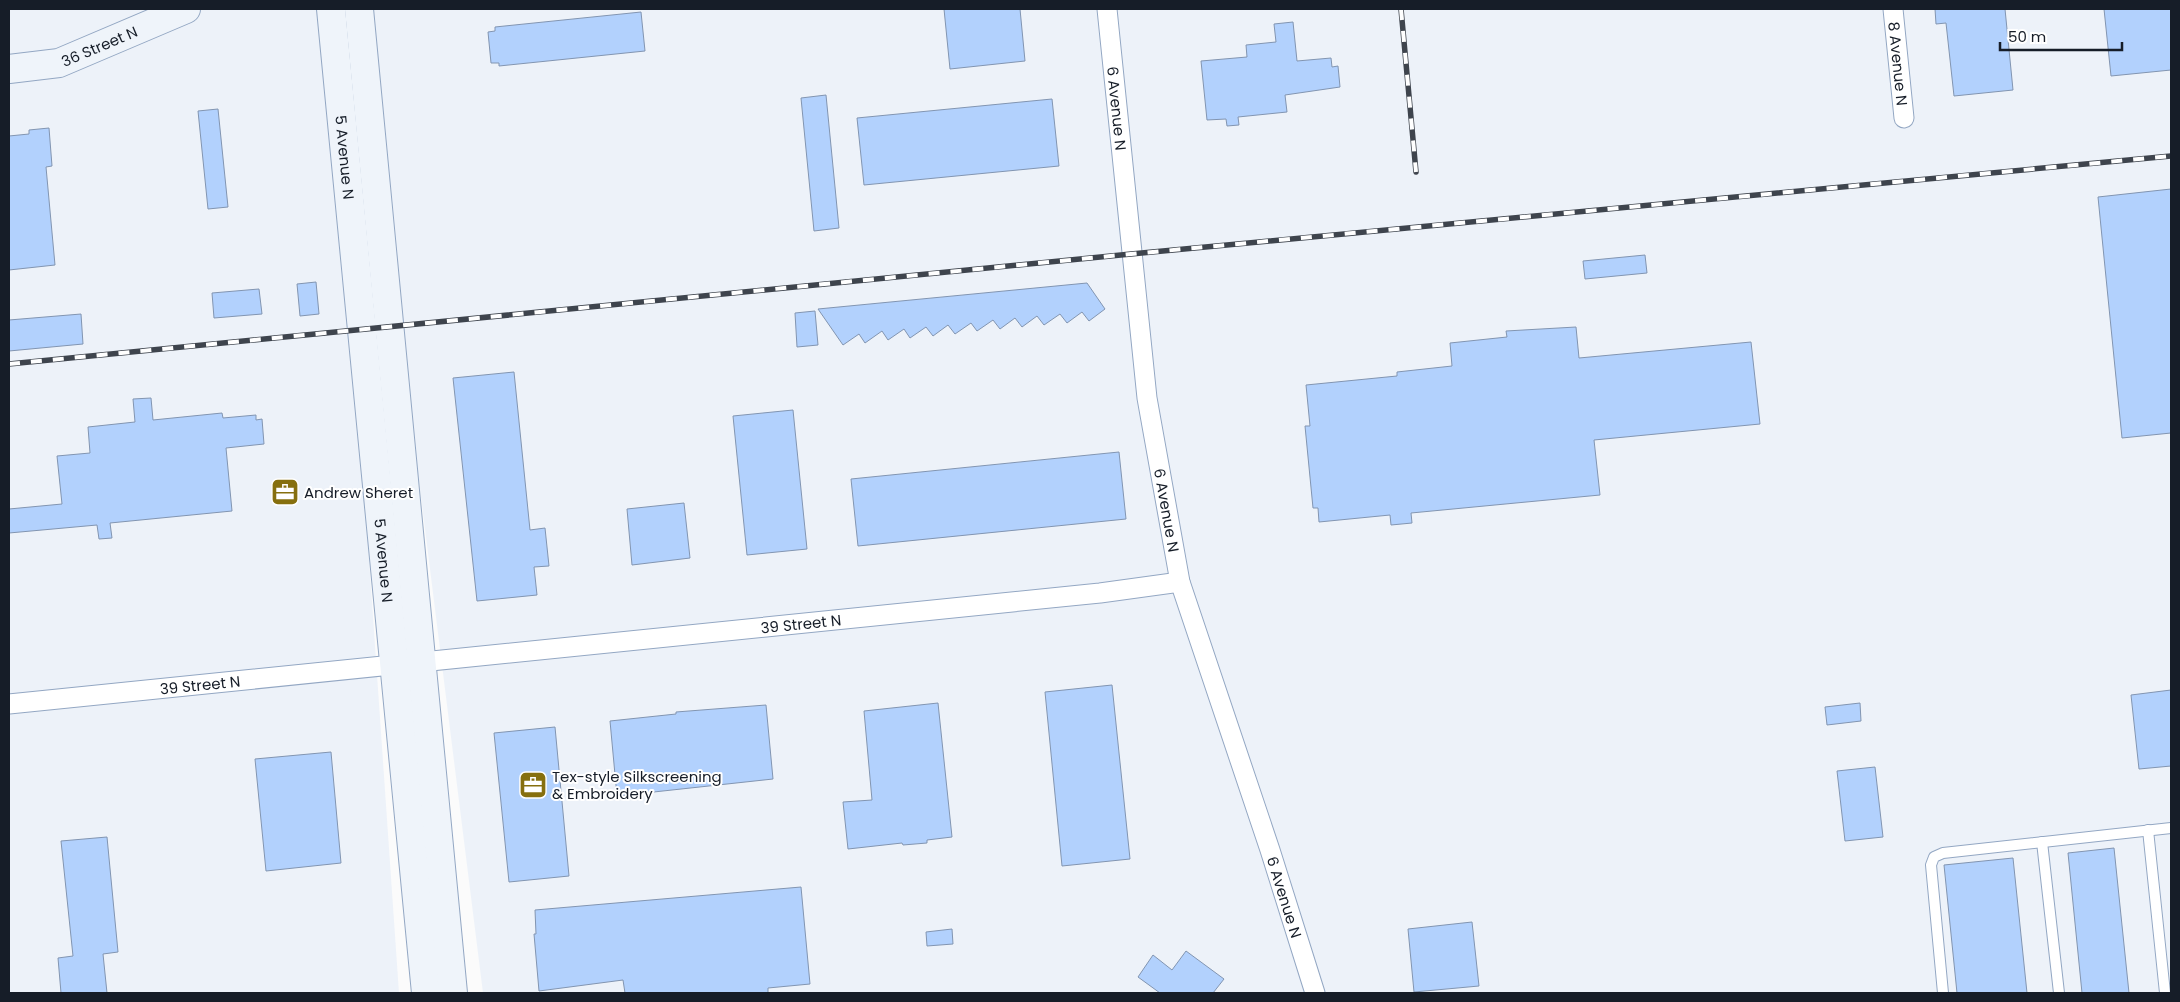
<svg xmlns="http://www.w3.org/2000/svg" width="2180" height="1002" viewBox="0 0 2180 1002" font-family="Poppins,sans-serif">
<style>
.built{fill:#edf2f9}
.building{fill:#b2d1fd;stroke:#8295b1}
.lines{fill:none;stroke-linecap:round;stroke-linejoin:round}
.lane-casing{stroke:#93a7c3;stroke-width:12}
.street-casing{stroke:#93a7c3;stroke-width:21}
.secondary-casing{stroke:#93a7c3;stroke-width:30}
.lane{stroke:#fff;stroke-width:10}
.street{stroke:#fff;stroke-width:19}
.secondary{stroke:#eff4fa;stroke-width:28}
.rail-casing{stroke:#3e444d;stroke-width:5.5}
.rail{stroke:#fff;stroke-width:4;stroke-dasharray:11;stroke-linecap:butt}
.labels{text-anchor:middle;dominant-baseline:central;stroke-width:4;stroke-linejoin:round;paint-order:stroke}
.street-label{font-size:15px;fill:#161d28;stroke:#fff}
.poi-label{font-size:15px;fill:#161d28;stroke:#fff;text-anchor:start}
</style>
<rect width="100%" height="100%" fill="#fbfbfb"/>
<g class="built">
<polygon points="9,9 331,9 399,993 9,993"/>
<polygon points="360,9 2171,9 2171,993 483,993"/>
</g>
<g class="building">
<polygon points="944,9 1020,9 1025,61 950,69"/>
<polygon points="1935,9 2005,9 2013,90 1954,96 1946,23 1936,24"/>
<polygon points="2104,9 2171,9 2171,70 2111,76"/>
<polygon points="641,12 645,51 499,66 499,63 491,63 488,32 495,31 495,27"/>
<polygon points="1293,22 1297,61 1331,58 1332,67 1338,66 1340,87 1285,95 1287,112 1238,117 1239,125 1227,126 1226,119 1207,120 1201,61 1247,57 1246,45 1276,42 1274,24"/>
<polygon points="826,95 839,228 814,231 801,98"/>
<polygon points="1052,99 1059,166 864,185 857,118"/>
<polygon points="218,109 228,207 208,209 198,111"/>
<polygon points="49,128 52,166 46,167 55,265 9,270 9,136 29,134 29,130"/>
<polygon points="2171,189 2171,433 2122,438 2098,197"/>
<polygon points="1645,255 1647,273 1585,279 1583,261"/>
<polygon points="316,282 319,314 300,316 297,284"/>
<polygon points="1087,283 1105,309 1089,321 1082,312 1067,323 1060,314 1044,325 1037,316 1022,327 1015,318 1000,329 993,320 977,331 971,323 955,334 948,325 933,336 926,327 910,338 904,329 888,340 882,331 865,343 859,334 843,345 818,309"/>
<polygon points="259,289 262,314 214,318 212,293"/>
<polygon points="815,311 818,345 797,347 795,313"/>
<polygon points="81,314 83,344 9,351 9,320"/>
<polygon points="1576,327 1579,358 1751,342 1760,424 1594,440 1600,495 1411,513 1412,523 1391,525 1390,515 1319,522 1318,508 1313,508 1305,426 1310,426 1306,385 1397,376 1397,372 1452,366 1450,343 1507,337 1506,331"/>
<polygon points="514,372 530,530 545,528 549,566 534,567 537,595 477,601 453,378"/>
<polygon points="151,398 153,420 222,413 223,418 256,415 256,420 262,419 264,444 226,448 232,511 110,523 112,538 99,539 97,525 9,533 9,509 62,504 57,456 90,453 88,427 135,422 133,399"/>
<polygon points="793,410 807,549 747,555 733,416"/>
<polygon points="1119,452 1126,519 858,546 851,479"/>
<polygon points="684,503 690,558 632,565 627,509"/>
<polygon points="1112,685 1130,859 1062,866 1045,692"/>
<polygon points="2171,690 2171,766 2139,769 2131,695"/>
<polygon points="938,703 952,837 927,840 927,843 903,845 902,843 848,849 843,802 872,800 864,711"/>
<polygon points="1860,703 1861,721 1827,725 1825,707"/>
<polygon points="766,705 773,779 617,796 610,721 676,714 676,712"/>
<polygon points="555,727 569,876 509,882 494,733"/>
<polygon points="331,752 341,863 266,871 255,759"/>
<polygon points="1875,767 1883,837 1845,841 1837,771"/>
<polygon points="107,837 118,952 103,954 107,993 61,993 58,958 73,956 61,841"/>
<polygon points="2114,848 2129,993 2082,993 2068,853"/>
<polygon points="2013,858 2027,993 1957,993 1944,865"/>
<polygon points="801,887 810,984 768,988 768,993 625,993 623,980 539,991 534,934 536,934 535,910"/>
<polygon points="1472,922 1479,986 1414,992 1408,929"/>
<polygon points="952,929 953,944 927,946 926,932"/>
<polygon points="1186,951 1224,979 1213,993 1160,993 1138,977 1153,955 1172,970"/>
</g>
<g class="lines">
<defs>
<g id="lane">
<polyline points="2148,830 2165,993"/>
<polyline points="2042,842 2059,993"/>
<polyline points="1943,993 1931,865 1934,857 1943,853 2171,828"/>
</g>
<g id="street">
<path id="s1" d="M1107 9 1147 398 1180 582 1270 850 1315 993"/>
<path id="s2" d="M1893 9 1904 118"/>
<path id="s3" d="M9 704 1100 593 1180 582"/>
</g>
<g id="secondary">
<path id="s4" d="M331 9 426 993"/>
<polyline points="359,9 453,993"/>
<path id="s5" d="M9 69 59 63 186 9"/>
</g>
</defs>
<use href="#lane" class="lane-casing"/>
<use href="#street" class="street-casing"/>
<use href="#secondary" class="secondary-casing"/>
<use href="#lane" class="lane"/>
<use href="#street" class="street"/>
<use href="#secondary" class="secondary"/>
<defs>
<g id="rail">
<polyline points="1401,9 1416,172"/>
<polyline points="9,364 1131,254 2171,156"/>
</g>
</defs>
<use href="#rail" class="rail-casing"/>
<use href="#rail" class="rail"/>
</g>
<defs>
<symbol id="office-square" viewBox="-11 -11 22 22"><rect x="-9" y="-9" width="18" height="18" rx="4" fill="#866f0e" stroke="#fff"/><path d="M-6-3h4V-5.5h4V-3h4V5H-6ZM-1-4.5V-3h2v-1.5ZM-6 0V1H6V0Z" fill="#fff"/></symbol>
</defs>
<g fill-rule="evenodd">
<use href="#office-square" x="269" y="476" width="32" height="32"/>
<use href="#office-square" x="517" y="769" width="32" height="32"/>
</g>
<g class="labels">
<g class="street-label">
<text stroke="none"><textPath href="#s5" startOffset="94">36 Street N</textPath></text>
<text stroke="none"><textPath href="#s2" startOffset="55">8 Avenue N</textPath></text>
<text stroke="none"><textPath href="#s1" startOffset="100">6 Avenue N</textPath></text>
<text stroke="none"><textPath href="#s4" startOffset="149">5 Avenue N</textPath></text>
<text stroke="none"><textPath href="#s1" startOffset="505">6 Avenue N</textPath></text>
<text stroke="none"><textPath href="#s4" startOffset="554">5 Avenue N</textPath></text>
<text stroke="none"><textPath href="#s3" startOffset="796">39 Street N</textPath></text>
<text stroke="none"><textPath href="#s3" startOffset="192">39 Street N</textPath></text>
<text stroke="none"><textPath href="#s1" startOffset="910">6 Avenue N</textPath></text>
</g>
<g class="poi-label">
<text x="304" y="492">Andrew Sheret</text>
<text x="552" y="776">Tex-style Silkscreening<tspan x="552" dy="17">&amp; Embroidery</tspan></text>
</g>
</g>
<rect width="2180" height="1002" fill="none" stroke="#161d28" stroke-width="20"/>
<path d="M2000 42v8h122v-8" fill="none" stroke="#161d28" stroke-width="2.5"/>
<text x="2008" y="42" font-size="15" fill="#161d28" stroke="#ffffff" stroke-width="4" paint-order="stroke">50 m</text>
</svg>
